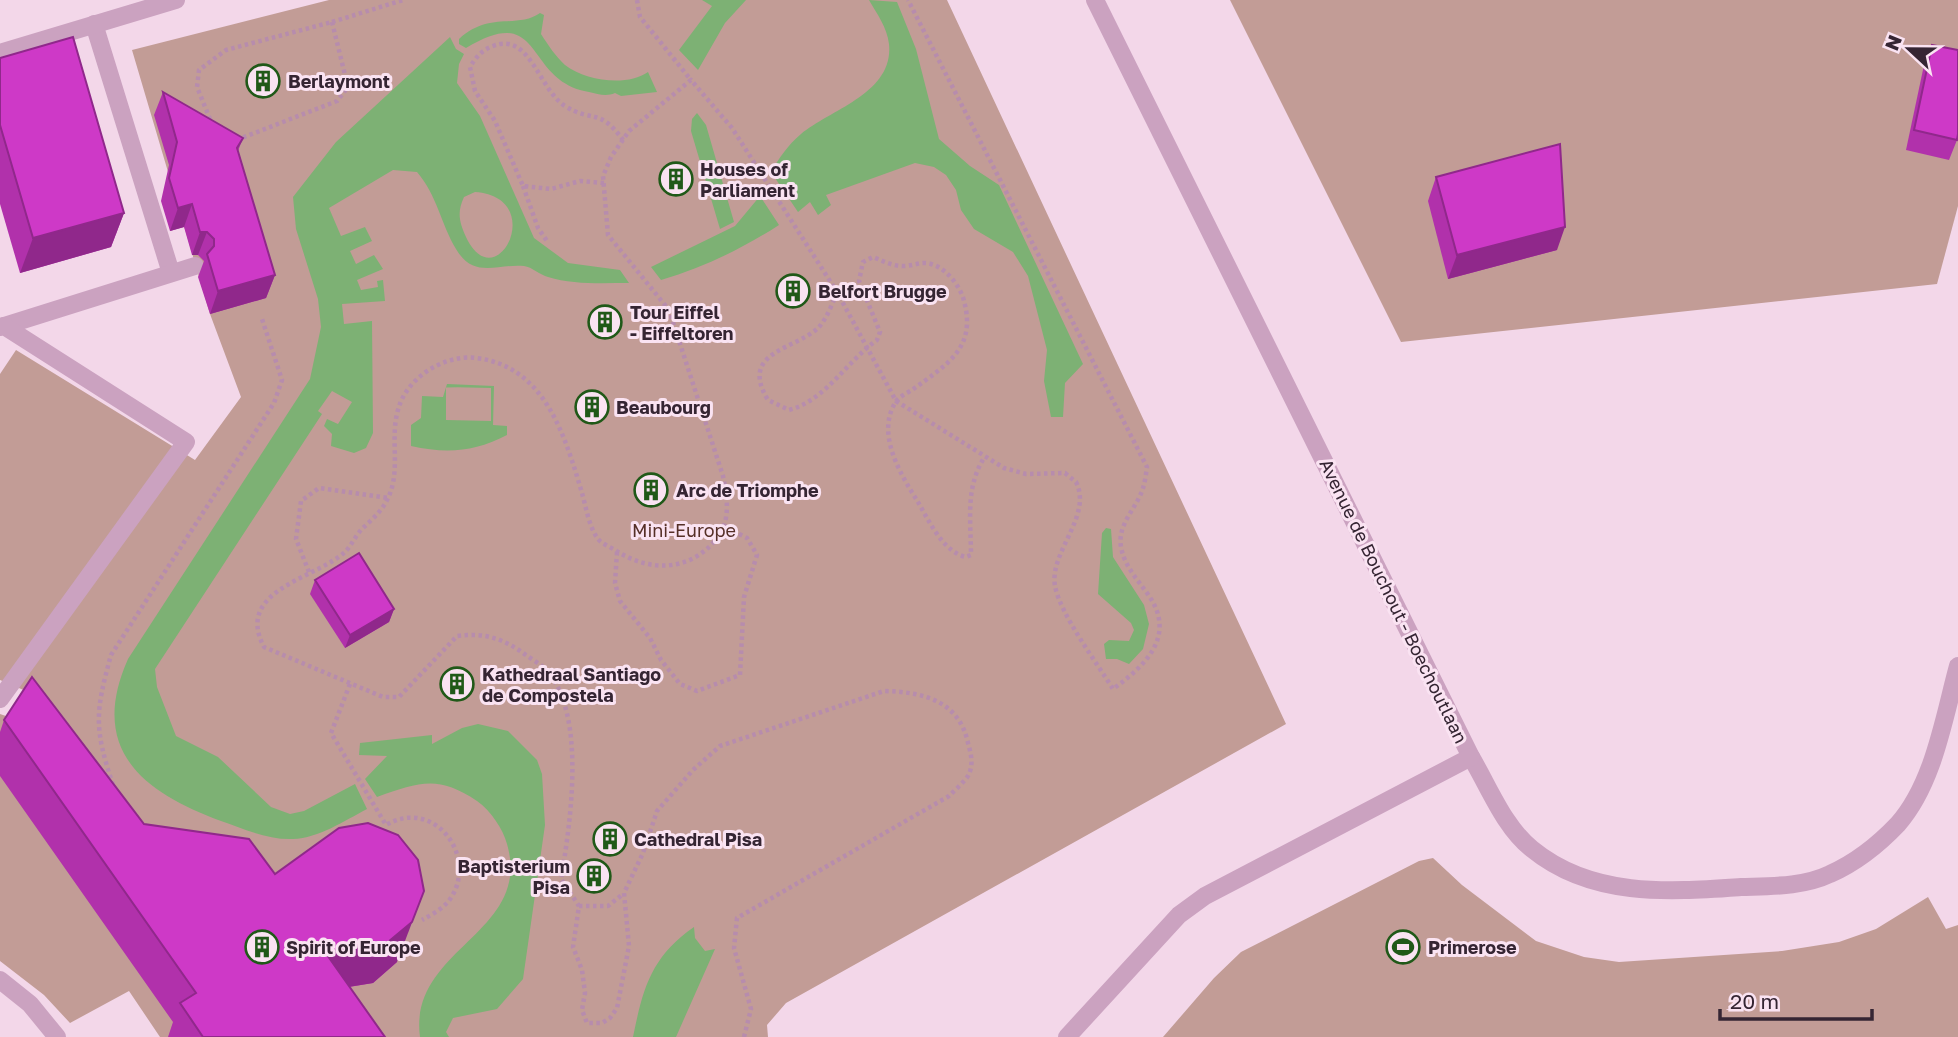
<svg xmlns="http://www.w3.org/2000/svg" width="1958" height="1037" viewBox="0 0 1958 1037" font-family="'Golos Text',sans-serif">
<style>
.green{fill:#c29c96}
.water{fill:#7db174;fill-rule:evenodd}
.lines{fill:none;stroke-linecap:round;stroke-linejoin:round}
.path{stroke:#b78cad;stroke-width:4.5;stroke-dasharray:3.5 3.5;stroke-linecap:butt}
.minor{stroke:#cba2c0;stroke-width:18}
.wall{fill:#b131ab}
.shaded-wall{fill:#90288b}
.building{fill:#ce39c7;stroke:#90288b;stroke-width:2}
.labels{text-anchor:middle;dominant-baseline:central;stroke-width:6;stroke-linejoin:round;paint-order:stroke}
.poi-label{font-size:18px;font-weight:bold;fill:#352533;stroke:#fae3f2;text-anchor:start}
.park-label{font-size:18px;fill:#552f27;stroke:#fae3f2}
.street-label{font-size:18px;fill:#352533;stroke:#fae3f2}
</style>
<rect width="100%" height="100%" fill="#f3d7e9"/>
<g class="green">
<polygon points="329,0 947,0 1286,724 786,1003 767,1025 768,1037 160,1037 129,991 70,1023 44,995 0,961 0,714 12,718 33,694 0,680 0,374 16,350 195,460 241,397 210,314 132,50"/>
<polygon points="1230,0 1958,0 1958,206 1937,284 1401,342"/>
<polygon points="1433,858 1462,885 1536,941 1584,957 1619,962 1782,951 1839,942 1876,929 1928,897 1946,929 1958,925 1958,1037 1163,1037 1214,978 1241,952 1419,861"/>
</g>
<g class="water">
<polygon points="702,0 746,0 725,23 698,70 679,50 712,6"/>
<path d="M869 0 897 2 916 49 939 139 970 166 999 185 1083 364 1065 383 1063 417H1051L1044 381 1047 350 1028 276 1013 252 974 229 961 210 956 190 946 175 934 167 915 163 826 195 831 205 818 215 810 202 798 212 771 172C779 158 788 145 801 134 831 109 894 93 889 44 887 27 877 14 869 0Z"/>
<path d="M540 13 544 15 541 34C548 45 556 57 565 65 586 81 627 87 648 72L657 92 621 96 615 93C606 97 598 94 589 92 523 81 545 0 466 48L459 44V39C489 11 518 29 540 13Z"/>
<path d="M450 37 456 49 464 54 459 64 457 83 480 116 534 238 568 263 620 270 629 283C603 283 573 285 548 277 540 275 532 267 524 266 499 263 474 280 456 249 441 224 437 195 417 172L393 170 329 208 341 236 365 227 372 241 350 251 356 264 374 255 383 269 357 280 361 290 378 287 377 281 383 280 385 301 342 304 344 324 372 321 373 433 366 448 354 453 331 446 332 434 324 426 327 419 338 424 352 402 332 391 318 411 322 414 155 669 157 687 176 736 218 757 271 807 290 814 304 811 355 784 367 809C344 821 319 838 293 839 268 840 244 829 221 821 142 792 88 749 128 659L310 379 321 327 318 299 296 229 293 197 336 142ZM475 192C549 197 496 301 466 237 459 222 457 212 464 197Z"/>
<polygon points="697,113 706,125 734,222 720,229 691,131 692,119"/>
<path d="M760 196 779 225C742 249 704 267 661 280L651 267 735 226Z"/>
<path d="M447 384 494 386 493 425 507 426V435C474 452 447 454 411 446V425L421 418 422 396 443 397ZM446 387 491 388V421L446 420Z"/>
<polygon points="1106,528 1111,529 1113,557 1144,605 1149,624 1143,649 1129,664 1117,659 1106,659 1104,644 1109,640 1129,641 1134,630 1131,623 1098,594 1102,533"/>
<path d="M478 724 508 731 537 760 542 774 545 825 523 979 497 1009 453 1018 446 1032 449 1037H420C408 948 533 934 507 844 503 829 491 811 477 801 438 775 420 782 377 797L365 779 387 756 359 755 360 743 432 735V744L462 728Z"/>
<path d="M694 927 695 938 705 951 715 949 676 1037H633C643 988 651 957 694 927Z"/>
</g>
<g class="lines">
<g class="path">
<polyline points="637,0 640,17 691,80"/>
<polygon points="332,22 348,87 337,101 221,146 197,87 199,70 226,50"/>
<polyline points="332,22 403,0"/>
<path d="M604 183 580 181 551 189 523 186 495 121 475 91 470 67C476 57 482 50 493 46 530 31 539 90 565 106 592 123 599 107 623 140"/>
<polyline points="523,186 538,228 547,241"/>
<path d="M837 293C832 304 827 318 819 327 796 350 738 351 768 400L789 410C826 400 846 362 877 340L880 332 859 281 863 262 873 257C883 261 892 266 903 266 915 266 922 260 934 265 948 270 961 288 964 301 977 349 946 365 912 390 907 393 898 397 895 403 876 435 901 475 918 502 929 521 943 552 966 557L971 555C971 521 965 488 984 458"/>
<polyline points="617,552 615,583 620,601 650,638 661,660 680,684 697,691 740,675 744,597 757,555 747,538 725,527"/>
<polyline points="309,572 296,539 301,501 319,488 389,498"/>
<path d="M350 684 331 733 386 825C434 797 477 855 452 896 446 907 433 914 422 920"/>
<path d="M113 785C94 728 95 713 111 655L274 403 282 380 262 319"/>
<polyline points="579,906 608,906 623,894"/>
<path d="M744 1037 751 1009 734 948 737 918 949 796C955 790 963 783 968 776 974 765 971 754 968 743 959 701 924 692 884 691L720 746 693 770 657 811 643 853 624 893 629 946 617 1008 610 1018 602 1023H587L582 1010 585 993 582 970 573 947 579 906 561 879C570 826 587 716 547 671 542 665 533 660 526 655 504 639 485 632 457 636L399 697H383L264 647C234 590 315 579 345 552 351 546 355 537 361 530 367 524 374 518 379 512 406 480 388 444 398 410 406 378 444 354 476 358 545 366 565 436 582 493 586 507 589 527 598 539 601 543 610 547 615 550 650 573 691 572 718 537 731 519 727 497 723 476L669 310 608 235 603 176 611 157 629 131 691 80 732 128 837 292 896 401 1004 468 1026 474 1065 473 1076 482C1093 516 1049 552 1055 586 1060 614 1097 663 1113 689 1146 665 1178 635 1147 593 1137 579 1124 565 1121 547 1117 524 1137 508 1143 488 1145 482 1146 474 1147 467L908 0"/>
</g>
<g class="minor">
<path d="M1095 0 1471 757C1489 787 1504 827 1532 849 1592 898 1669 892 1741 887 1770 886 1803 887 1830 874 1855 863 1879 844 1898 824 1934 783 1944 717 1958 666"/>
<polyline points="94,24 171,273"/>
<polyline points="0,53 176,0"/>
<polyline points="4,326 195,266"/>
<polyline points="0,327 4,326 186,442 0,699"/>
<polyline points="0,980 30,1004 57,1037"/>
<polyline points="1067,1037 1179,915 1205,896 1471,757"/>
</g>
</g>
<g class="wall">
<polygon points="1932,45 1957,140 1949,160 1906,150 1924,65"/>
<polygon points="0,58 124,213 111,247 20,273 0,204"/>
<polygon points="163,92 243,138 238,151 275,275 266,298 210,314 198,277 204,261 198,255 192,255 184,227 170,231 161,201 169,165 154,115"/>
<polygon points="1436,177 1557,250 1448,279 1428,201"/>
<polygon points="315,580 394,609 389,622 345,648 310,594"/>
<polygon points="4,720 144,824 275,874 397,962 373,983 349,987 385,1037 168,1037 173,1022 0,776 0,732"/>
</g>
<g class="shaded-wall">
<polygon points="192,204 184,227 170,231 178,208"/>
<polygon points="124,213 111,247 20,273 33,238"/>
<polygon points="1565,227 1557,250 1448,279 1457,255"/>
<polygon points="200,232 207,232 198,255 192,255"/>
<polygon points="275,275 266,298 210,314 218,291"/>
<polygon points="394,609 389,622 345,648 350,635"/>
<polygon points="424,891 397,962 373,983 310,993 325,952"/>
</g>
<g class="building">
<polygon points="73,37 124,213 33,238 0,125 0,58"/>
<polygon points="1932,45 1958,50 1958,134 1957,140 1914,130"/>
<polygon points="163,92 243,138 237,148 275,275 218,291 207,254 214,246 214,239 207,232 200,232 192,204 178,208 169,178 177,142"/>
<polygon points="1560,144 1565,227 1457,255 1436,177"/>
<polygon points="359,553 394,609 350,635 315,580"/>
<polygon points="32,677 144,824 249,839 275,874 339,828 368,823 398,835 418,860 424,891 412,922 388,942 325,952 385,1037 203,1037 180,1003 196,993 4,720"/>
</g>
<defs>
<symbol id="building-ring" viewBox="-11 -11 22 22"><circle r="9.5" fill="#fae3f2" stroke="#205918" stroke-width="1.5"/><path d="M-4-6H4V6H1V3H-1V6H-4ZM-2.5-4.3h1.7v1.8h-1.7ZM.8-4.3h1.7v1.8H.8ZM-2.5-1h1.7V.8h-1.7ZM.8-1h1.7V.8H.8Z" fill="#205918"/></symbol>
<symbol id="stadium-ring" viewBox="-11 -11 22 22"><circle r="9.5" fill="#fae3f2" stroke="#205918" stroke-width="1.5"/><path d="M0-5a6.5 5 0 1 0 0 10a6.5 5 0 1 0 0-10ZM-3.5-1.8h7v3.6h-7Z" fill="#205918"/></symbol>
</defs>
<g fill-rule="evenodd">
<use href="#building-ring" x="244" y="62" width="38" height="38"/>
<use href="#building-ring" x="657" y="160" width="38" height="38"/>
<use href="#building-ring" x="774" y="272" width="38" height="38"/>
<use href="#building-ring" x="586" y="303" width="38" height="38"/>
<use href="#building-ring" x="573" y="388" width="38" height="38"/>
<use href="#building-ring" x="632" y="471" width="38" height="38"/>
<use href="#building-ring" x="438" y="665" width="38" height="38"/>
<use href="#building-ring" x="591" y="820" width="38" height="38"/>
<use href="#building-ring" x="575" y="857" width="38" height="38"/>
<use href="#building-ring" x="243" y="928" width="38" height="38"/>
<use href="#stadium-ring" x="1384" y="928" width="38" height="38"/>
</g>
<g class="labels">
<g class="poi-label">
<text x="288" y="81">Berlaymont</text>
<text x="700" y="169">Houses of<tspan x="700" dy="21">Parliament</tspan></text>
<text x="818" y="291">Belfort Brugge</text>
<text x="630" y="312">Tour Eiffel<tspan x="630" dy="21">- Eiffeltoren</tspan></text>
<text x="616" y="407">Beaubourg</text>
<text x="676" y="490">Arc de Triomphe</text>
<text x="482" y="674">Kathedraal Santiago<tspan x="482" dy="21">de Compostela</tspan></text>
<text x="634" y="839">Cathedral Pisa</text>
<text x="570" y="866" text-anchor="end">Baptisterium<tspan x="570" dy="21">Pisa</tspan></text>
<text x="286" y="947">Spirit of Europe</text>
<text x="1428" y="947">Primerose</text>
</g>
<g class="park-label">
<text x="684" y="530">Mini-Europe</text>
</g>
<g class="street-label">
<text transform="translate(1394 601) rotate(64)">Avenue de Bouchout - Boechoutlaan</text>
</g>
</g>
<g transform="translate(1909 49) rotate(292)" stroke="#fae3f2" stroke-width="5" paint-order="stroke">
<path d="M0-5L12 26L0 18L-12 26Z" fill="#352533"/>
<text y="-10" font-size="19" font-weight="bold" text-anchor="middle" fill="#352533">N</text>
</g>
<path d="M1720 1009v10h152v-10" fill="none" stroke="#352533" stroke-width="3.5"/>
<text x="1730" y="1009" font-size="21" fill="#352533" stroke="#fae3f2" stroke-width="5" paint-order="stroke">20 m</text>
</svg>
